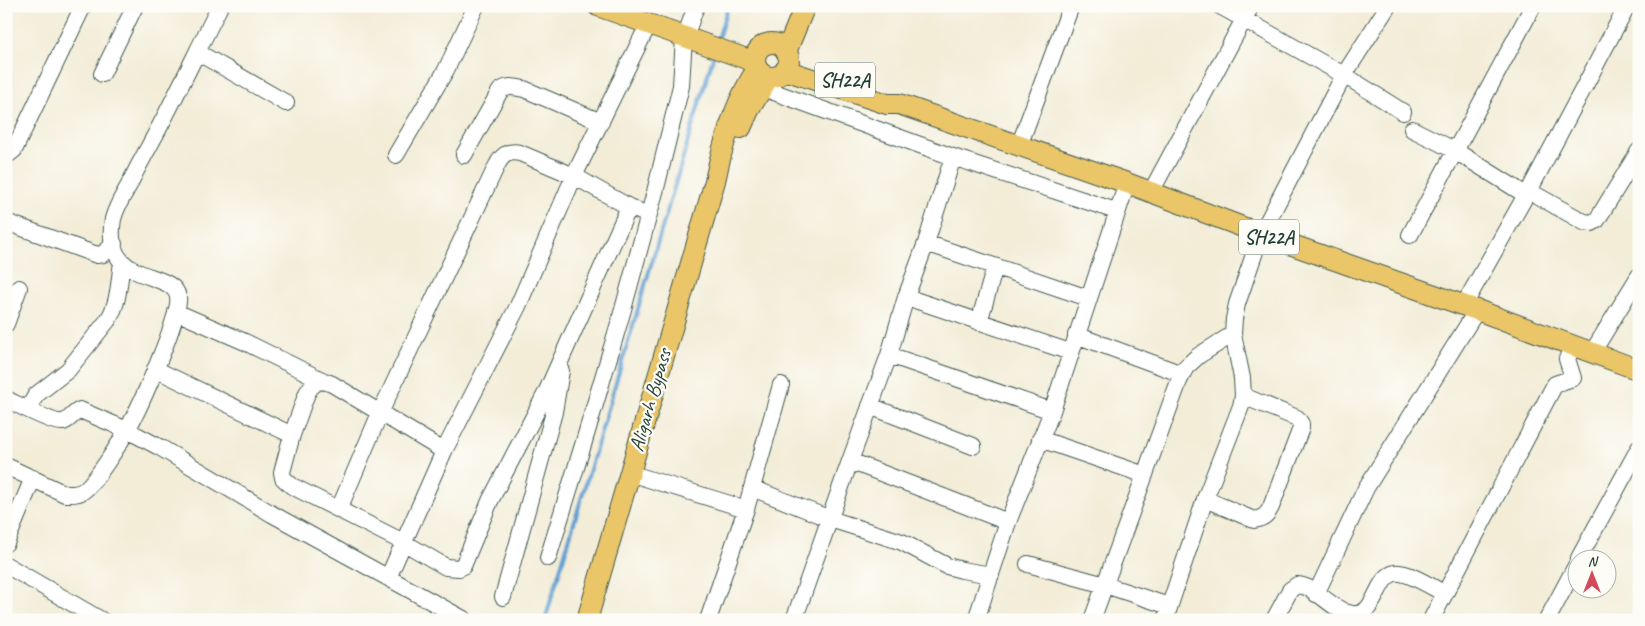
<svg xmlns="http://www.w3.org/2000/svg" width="1645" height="626" font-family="Caveat,sans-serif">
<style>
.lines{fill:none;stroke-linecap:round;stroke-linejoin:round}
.stream{stroke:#60a0d2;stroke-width:4}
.minor-casing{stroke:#3f574d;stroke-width:18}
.major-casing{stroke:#3f574d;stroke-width:22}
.minor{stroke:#fff;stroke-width:16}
.major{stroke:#ebc669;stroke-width:20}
.labels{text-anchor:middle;stroke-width:4.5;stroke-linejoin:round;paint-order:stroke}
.shield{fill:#fdfcf7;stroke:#62766e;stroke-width:1}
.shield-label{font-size:20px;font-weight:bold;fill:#1f3d34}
.street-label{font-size:21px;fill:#1f3d34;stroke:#fdfcf7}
</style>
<rect width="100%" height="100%" fill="#fdfcf7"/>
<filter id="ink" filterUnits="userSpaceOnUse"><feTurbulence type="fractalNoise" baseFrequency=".02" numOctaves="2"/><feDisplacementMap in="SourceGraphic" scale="10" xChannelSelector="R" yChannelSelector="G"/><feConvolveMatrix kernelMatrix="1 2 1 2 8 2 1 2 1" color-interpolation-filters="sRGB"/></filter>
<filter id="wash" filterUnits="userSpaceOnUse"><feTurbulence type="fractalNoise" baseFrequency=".0096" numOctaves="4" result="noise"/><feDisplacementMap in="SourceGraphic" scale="20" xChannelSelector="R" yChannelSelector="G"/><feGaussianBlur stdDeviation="1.12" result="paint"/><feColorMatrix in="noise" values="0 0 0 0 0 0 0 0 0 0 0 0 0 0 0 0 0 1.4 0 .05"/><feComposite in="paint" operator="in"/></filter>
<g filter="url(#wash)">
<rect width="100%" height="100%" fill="#f3edd8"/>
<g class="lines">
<path class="stream" d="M717 42 728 6
M545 620 714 54"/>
</g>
</g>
<g filter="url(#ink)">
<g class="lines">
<g class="minor-casing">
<path id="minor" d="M1220 6 1344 75 1403 112
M689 26 696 6
M197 52 286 103
M102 74 135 6
M763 88 953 157 1116 211
M1412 129 1454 150 1526 195
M1019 146 1071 6
M6 154H9L14 150 83 6
M396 155 446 70 476 6
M464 155 500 91C508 85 514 87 524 89L601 122
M1529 191 1584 222 1592 223 1597 220 1639 151
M1151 192 1251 6
M6 222 97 255 103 254 114 244
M1410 235 1533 6
M926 243 1088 298
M906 297 1070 352
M1464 305 1526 195 1529 191 1627 6
M176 312 245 342 324 381
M979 322 995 267
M6 324 19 288
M1076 335 1182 374
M1592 353 1639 276
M889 355 1052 411
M155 369 292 435
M6 399C17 404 54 424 63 422 70 420 73 413 80 410L127 430 161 448 272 514 465 620
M870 406 973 446
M28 409 36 395 68 370 108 320C119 303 119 282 122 262
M1040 439 1145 475
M444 451 332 384 324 381 317 382 311 387 307 393 292 435 282 472 283 478 292 486 403 542 446 567 459 568 463 566 490 501 546 393 629 207
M850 461 1008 522
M6 466 65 494C71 494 77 495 83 491 94 484 120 443 127 430 138 411 182 314 178 297 173 268 101 287 113 219 116 207 123 196 129 185 136 170 144 156 152 141 176 97 197 51 220 6
M629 473 746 509
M752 488 830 519 902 542 947 566 962 570 991 575
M1205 499 1254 520C1264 518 1267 515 1271 507L1301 428V424L1297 418 1243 396
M339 509 380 413 497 165C502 155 508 150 520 153L574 176 629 207 648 215
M6 543 33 478
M548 558 583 445 622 313 655 192 681 86 684 37
M1579 558 1639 448
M1028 564 1105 585 1169 606
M6 565 101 620
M388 578 444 451 518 306 574 176 648 25
M1316 594 1366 488 1477 310
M503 597 554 412 561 371
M708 620 746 509 781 385
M794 620 850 461 889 355 906 297 926 243 953 157
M976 620 1008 522 1052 411 1127 183
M1092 620 1179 381 1186 367 1198 356 1233 334
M1165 620 1205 499 1241 406 1243 396 1242 378 1233 334 1234 319 1237 304 1261 234 1344 75 1388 6
M1274 620 1290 590 1297 585C1317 586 1332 611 1352 614 1377 617 1375 577 1395 573 1407 571 1434 588 1445 594
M1431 620 1555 384 1573 378 1567 359 1573 345
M1547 620 1578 562"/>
</g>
<g class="major-casing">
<path id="major" d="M598 6 755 62
M755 60a17 17 0 1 1 34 0a17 17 0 1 1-34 0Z
M786 52 805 6
M785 70 887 104H899L1127 183 1261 234 1477 310 1639 370
M741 128 749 110 769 77
M587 620 715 181C723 142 735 102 757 69"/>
</g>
<use href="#minor" class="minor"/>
<use href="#major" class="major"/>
</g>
</g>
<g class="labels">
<g class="shield">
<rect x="815" y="62.5" width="60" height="35" rx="4"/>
<rect x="1239" y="219.5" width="60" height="35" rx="4"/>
</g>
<g class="shield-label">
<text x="845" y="87">SH22A</text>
<text x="1269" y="244">SH22A</text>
</g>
<g class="street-label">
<text transform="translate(650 400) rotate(-74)" y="7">Aligarh Bypass</text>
</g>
</g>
<rect width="1645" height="626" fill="none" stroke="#fdfcf7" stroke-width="25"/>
<g transform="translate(1592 574)"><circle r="24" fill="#fdfcf7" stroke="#a4b0a9"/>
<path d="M0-4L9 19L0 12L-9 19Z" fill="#d1495b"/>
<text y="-8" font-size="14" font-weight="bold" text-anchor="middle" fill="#1f3d34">N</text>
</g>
</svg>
